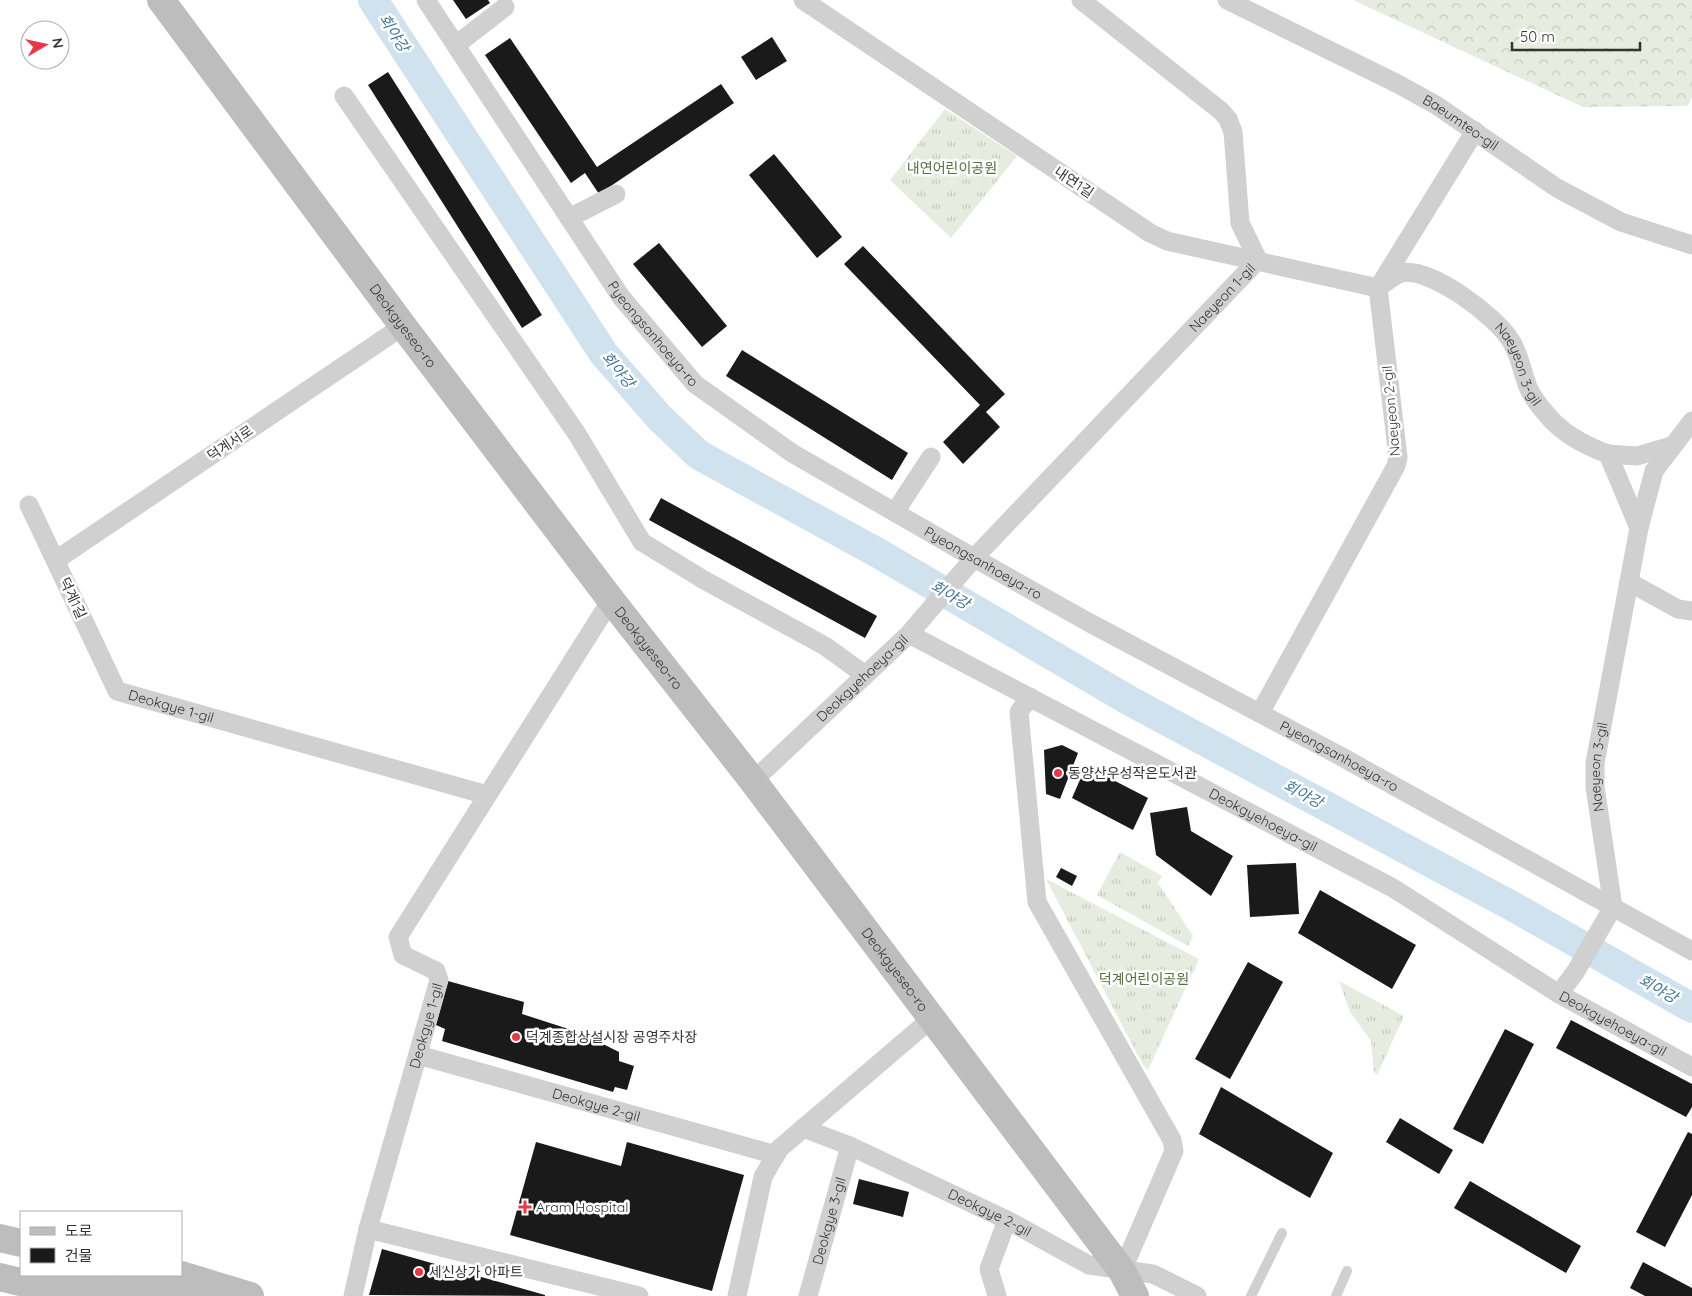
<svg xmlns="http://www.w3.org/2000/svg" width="1692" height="1296" font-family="Quicksand,'Noto Sans KR',sans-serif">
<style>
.grass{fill:url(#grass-tufts)}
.forest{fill:url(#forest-crowns)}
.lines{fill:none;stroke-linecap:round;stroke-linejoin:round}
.river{stroke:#cfe2ee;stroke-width:30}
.building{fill:#1a1a1a}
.lane{stroke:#d0d0d0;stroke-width:10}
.street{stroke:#d0d0d0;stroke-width:19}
.secondary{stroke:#bdbdbd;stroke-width:28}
.poi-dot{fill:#e63946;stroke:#fff;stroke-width:2}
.labels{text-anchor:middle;stroke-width:5;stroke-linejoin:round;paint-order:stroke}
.street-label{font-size:14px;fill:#333;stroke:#fff}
.park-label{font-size:14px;fill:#56703f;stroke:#fff}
.poi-label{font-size:14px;fill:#333;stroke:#fff;text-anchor:start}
.water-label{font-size:15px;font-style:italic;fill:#3f7597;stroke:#fff}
</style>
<defs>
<pattern id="grass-tufts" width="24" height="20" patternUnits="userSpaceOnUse" patternTransform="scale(1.25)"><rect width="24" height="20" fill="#e6ecdf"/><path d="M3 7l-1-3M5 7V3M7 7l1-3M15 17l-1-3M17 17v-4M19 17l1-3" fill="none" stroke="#c6cbc0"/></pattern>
<pattern id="forest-crowns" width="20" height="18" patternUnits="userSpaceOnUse" patternTransform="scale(1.25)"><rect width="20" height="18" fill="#e6ecdf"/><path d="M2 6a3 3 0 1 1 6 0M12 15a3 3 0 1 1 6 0" fill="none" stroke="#c6cbc0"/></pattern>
</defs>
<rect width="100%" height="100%" fill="#fff"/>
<path class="grass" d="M945 109 1017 156 951 238 890 180Z
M1120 852 1162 876 1158 883 1193 936 1188 946 1097 895Z
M1046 879 1199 959 1148 1070 1143 1065Z
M1339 981 1404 1016 1377 1075 1374 1072 1371 1041 1350 1012Z"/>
<path class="forest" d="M1353 0H1692V96L1688 106 1583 107Z"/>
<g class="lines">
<path class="river" d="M373 0 604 354 659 417 699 455 878 553 1130 701 1512 906 1692 1008"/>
</g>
<path class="building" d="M453 0H488L490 3 466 19Z
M772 37 787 61 756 80 741 57Z
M510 38 597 167 721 84 734 103 599 194 585 173 571 183 485 55Z
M388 72 542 315 522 328 368 85Z
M774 154 842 237 817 258 749 175Z
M659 243 727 326 702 347 633 264Z
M863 246 1005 394 986 412 1000 427 963 464 943 442 980 405 844 264Z
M742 350 908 453 892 480 726 376Z
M661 498 877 616 865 638 649 520Z
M1062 745 1078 753 1060 799 1046 794 1044 750Z
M1086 766 1148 798 1133 830 1072 798Z
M1187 807 1191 831 1233 856 1211 896 1156 855 1150 813Z
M1296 863 1299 914 1250 917 1247 865Z
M1061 868 1077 876 1072 886 1056 877Z
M1320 890 1416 945 1392 989 1298 933Z
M1248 962 1283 982 1230 1079 1195 1059Z
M448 981 524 1002 522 1014 581 1033 619 1052V1061L634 1066 627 1090 615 1087 613 1092 442 1041 445 1029 436 1025Z
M1571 1020 1692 1084V1107L1686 1117 1556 1048Z
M1505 1029 1534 1044 1483 1144 1453 1129Z
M1221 1087 1333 1153 1310 1198 1199 1134Z
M1400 1118 1453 1150 1439 1174 1386 1142Z
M1688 1132 1692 1134V1195L1665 1247 1636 1232Z
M536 1142 621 1166 627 1142 744 1175 712 1291 510 1235Z
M859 1179 909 1192 903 1217 853 1204Z
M1470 1181 1581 1246 1566 1273 1454 1208Z
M382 1249 545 1295V1296L369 1295Z
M1643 1262 1692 1288V1296H1645L1630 1288Z"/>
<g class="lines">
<path class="lane" d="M1251 1296 1282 1233
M1336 1296 1347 1271"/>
<g class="street">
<path id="s1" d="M426 0 621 297 695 384 792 453 974 558 1088 622 1342 757 1692 951"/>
<path id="s2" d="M803 0 1150 233 1167 241 1378 288C1385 283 1394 275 1401 273 1430 266 1497 317 1511 341 1520 355 1522 372 1528 387 1532 397 1541 408 1548 416 1564 435 1586 446 1608 454L1639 528"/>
<path d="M1081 0 1221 111 1228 119 1233 132 1240 223 1258 260"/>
<path id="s3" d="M1227 0 1396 83 1436 105 1557 188 1621 222 1692 245"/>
<path d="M456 45 505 7"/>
<path d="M344 96 577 434 642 542 704 580 825 646 865 675"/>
<path d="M569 218 616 194"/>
<path d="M1608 454 1637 456 1671 446"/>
<path id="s4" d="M29 505 117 691 487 795"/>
<path d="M895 512 931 457"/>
<path d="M56 560 403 326"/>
<path d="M1629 582 1678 609 1692 611"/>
<path id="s5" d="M909 634 1393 888 1559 994 1692 1067"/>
<path d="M1030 697 1019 712 1037 902 1172 1140 1174 1151 1122 1271"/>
<path d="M1260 713 1396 466 1398 457 1378 288 1475 131"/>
<path id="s6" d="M753 781 909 634 974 558 1258 260"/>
<path id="s7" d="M1559 994 1576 971 1613 907 1595 787V763L1639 528 1654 471 1692 421"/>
<path id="s8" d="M418 1055 776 1155"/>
<path id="s9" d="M803 1128 850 1146 1007 1220 1089 1265 1153 1274 1197 1296"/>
<path d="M368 1229 639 1296"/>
<path id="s10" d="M353 1296 368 1229 439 980 436 971 403 955 398 937 611 600"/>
<path d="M737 1296 763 1177 779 1149 931 1019"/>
<path id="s11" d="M808 1296 850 1146"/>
<path d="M997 1296 989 1269 1007 1220"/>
</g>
<g class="secondary">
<path id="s12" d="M161 0 403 326 611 600 753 781 1122 1271 1135 1296"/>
<path d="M0 1238 21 1243"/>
<path d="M61 1275 136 1296"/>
<path d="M132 1275 195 1296"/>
<path d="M181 1275 250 1296"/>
<path d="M0 1277 76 1296"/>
</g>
</g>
<g class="poi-dot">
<circle cx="1058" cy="773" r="5"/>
<circle cx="516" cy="1037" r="5"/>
<path d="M522.5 1199.5h5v5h5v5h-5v5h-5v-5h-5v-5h5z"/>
<circle cx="419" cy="1272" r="5"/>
</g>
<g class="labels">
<g class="street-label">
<text dy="5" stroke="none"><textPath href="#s3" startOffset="264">Baeumteo-gil</textPath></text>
<text transform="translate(1074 182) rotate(34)" y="5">내연1길</text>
<text dy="5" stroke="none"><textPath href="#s6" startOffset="674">Naeyeon 1-gil</textPath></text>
<text dy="5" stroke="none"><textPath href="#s12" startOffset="406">Deokgyeseo-ro</textPath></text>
<text dy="5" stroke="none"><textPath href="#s1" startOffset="404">Pyeongsanhoeya-ro</textPath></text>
<text dy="5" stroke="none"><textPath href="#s2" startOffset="838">Naeyeon 3-gil</textPath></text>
<text transform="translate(1391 411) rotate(-95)" y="5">Naeyeon 2-gil</text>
<text transform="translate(230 443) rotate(-34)" y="5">덕계서로</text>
<text dy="5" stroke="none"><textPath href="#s1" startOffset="809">Pyeongsanhoeya-ro</textPath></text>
<text transform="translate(73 598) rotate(65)" y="5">덕계1길</text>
<text dy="5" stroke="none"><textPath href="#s12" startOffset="811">Deokgyeseo-ro</textPath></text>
<text dy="5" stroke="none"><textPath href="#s6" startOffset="150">Deokgyehoeya-gil</textPath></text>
<text dy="5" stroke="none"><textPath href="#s4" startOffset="262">Deokgye 1-gil</textPath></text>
<text dy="5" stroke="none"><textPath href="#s1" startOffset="1214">Pyeongsanhoeya-ro</textPath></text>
<text dy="5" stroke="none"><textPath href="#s7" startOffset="244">Naeyeon 3-gil</textPath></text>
<text dy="5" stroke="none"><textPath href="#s5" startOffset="400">Deokgyehoeya-gil</textPath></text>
<text dy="5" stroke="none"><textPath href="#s12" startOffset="1216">Deokgyeseo-ro</textPath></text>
<text dy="5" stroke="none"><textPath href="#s5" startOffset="805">Deokgyehoeya-gil</textPath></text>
<text dy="5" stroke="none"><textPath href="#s10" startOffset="280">Deokgye 1-gil</textPath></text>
<text dy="5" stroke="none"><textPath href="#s8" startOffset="185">Deokgye 2-gil</textPath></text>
<text dy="5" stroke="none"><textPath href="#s9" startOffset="205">Deokgye 2-gil</textPath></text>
<text dy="5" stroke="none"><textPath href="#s11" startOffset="78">Deokgye 3-gil</textPath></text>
</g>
<g class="park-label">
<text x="952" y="173">내연어린이공원</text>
<text x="1144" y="984">덕계어린이공원</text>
</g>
<g class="poi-label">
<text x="1068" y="778">동양산우성작은도서관</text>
<text x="526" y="1042">덕계종합상설시장 공영주차장</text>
<text x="536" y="1212">Aram Hospital</text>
<text x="429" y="1277">세신상가 아파트</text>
</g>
<g class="water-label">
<text transform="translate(394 33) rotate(57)" y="5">회야강</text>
<text transform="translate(618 370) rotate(50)" y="5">회야강</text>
<text transform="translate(950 595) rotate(30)" y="5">회야강</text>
<text transform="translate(1303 794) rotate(28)" y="5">회야강</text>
<text transform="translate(1658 989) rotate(29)" y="5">회야강</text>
</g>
</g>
<rect x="20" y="1211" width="162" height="65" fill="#ffffff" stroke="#adadad"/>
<rect x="30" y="1227" width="25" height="8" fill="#bdbdbd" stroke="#adadad"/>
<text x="65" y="1236" font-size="15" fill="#333333">도로</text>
<rect x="30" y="1248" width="25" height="15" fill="#1a1a1a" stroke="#adadad"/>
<text x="65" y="1261" font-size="15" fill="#333333">건물</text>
<g transform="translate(45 45) rotate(81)"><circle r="24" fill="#ffffff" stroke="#adadad"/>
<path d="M0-4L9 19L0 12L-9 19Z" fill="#e63946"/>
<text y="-8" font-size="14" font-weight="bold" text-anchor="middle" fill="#333333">N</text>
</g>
<path d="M1512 42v8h128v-8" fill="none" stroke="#333333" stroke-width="2.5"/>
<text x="1520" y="42" font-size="15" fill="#333333" stroke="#ffffff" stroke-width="4" paint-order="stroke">50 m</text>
</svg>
